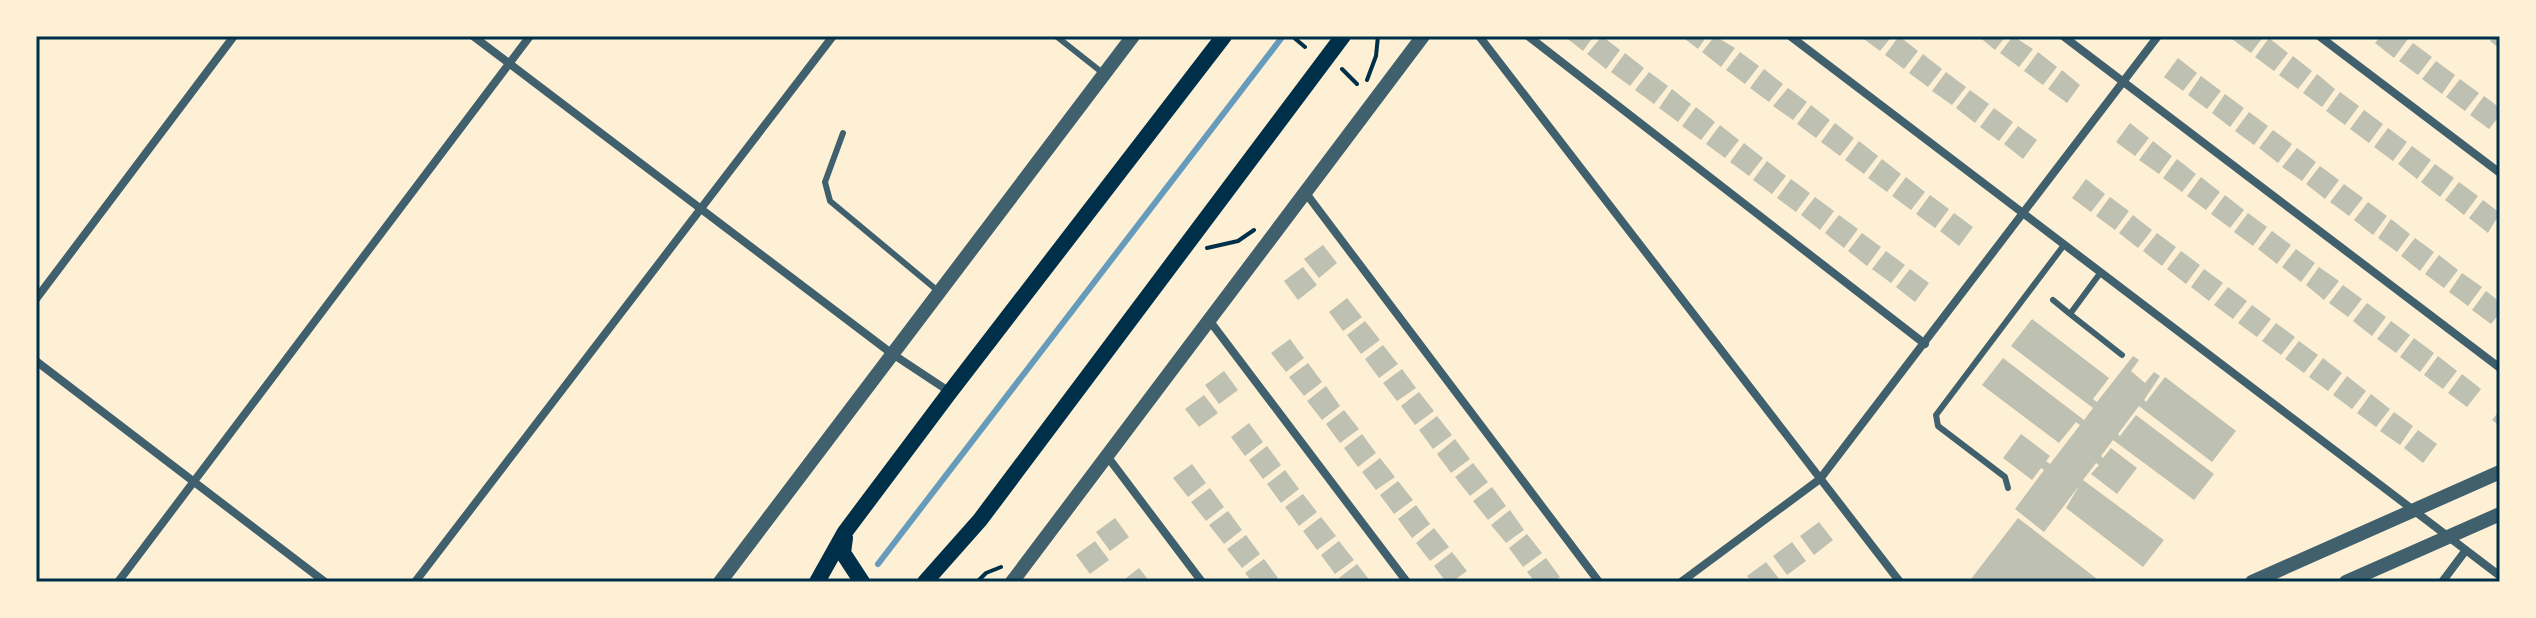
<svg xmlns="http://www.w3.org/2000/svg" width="2536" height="618" font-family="'Fira Sans',sans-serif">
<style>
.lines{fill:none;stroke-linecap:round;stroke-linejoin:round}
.stream{stroke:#669bbc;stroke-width:6}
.building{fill:#bec0b2}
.path{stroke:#003049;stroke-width:4}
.service{stroke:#3f606c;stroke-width:6}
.minor{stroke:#3f606c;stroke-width:8}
.tertiary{stroke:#3f606c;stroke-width:14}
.secondary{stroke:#003049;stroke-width:16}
.neatline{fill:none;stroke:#003049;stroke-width:3}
</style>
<rect width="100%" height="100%" fill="#fdf0d5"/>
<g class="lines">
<path class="stream" d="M878 564 1283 36"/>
</g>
<path class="building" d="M1564 36H1594L1583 51Z
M1602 36 1620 50 1606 69 1587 54Z
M1681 36H1707L1698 49Z
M1715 36 1735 48 1721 67 1702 52Z
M1860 36H1892L1880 51Z
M1899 36 1918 51 1904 69 1885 55Z
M1978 36H2006L1995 50Z
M2013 36 2033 49 2019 67 2000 53Z
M2234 36H2264L2251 53 2232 39Z
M2381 36H2404L2408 39 2394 58 2375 43Z
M2494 36H2500V49L2490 41Z
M2269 38 2288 53 2274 71 2255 57Z
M2413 43 2432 57 2418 75 2399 61Z
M1740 52 1759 66 1745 84 1726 70Z
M2038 52 2057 67 2043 85 2024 71Z
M1625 53 1644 68 1630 86 1611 72Z
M1923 54 1942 69 1928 87 1909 73Z
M2293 56 2312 71 2298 89 2279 75Z
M2178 58 2197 73 2183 91 2164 77Z
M2436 61 2455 75 2442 94 2422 79Z
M1764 69 1783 84 1769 102 1750 88Z
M2062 70 2080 85 2067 103 2048 89Z
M1649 72 1668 86 1654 104 1635 90Z
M1946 72 1966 87 1952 105 1932 91Z
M2317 74 2335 89 2322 107 2303 93Z
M2201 76 2221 91 2207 109 2188 95Z
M2460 79 2479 93 2465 111 2446 97Z
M1788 88 1807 102 1793 120 1773 106Z
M1672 89 1691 104 1678 122 1659 108Z
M1970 90 1989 104 1975 123 1956 108Z
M2340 92 2359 106 2345 125 2326 111Z
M2225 94 2244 108 2230 127 2212 113Z
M2484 96 2500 108V115L2489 129 2470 115Z
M1811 105 1830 120 1816 138 1797 124Z
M1696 107 1715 122 1701 140 1682 126Z
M1994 108 2013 122 1999 141 1980 127Z
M2364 110 2383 124 2369 143 2350 129Z
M2249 112 2268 126 2254 145 2235 131Z
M1835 123 1854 138 1840 156 1821 142Z
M2130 123 2149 138 2135 156 2116 142Z
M1720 125 1739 140 1725 158 1706 144Z
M2018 126 2037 140 2023 159 2004 144Z
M2388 128 2407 142 2393 161 2374 147Z
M2273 130 2292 144 2278 163 2259 148Z
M1859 141 1878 156 1864 174 1845 160Z
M2153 141 2172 156 2159 174 2139 160Z
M1744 143 1763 158 1749 176 1730 162Z
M2412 146 2431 160 2417 179 2398 164Z
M2297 148 2316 162 2302 181 2282 167Z
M1882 159 1901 174 1887 192 1868 178Z
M2177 159 2196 174 2182 192 2163 178Z
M1767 161 1786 176 1772 194 1753 180Z
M2435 164 2454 178 2440 197 2421 182Z
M2320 166 2339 180 2325 199 2306 184Z
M1906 177 1925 192 1911 210 1892 196Z
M2201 177 2220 192 2206 210 2187 196Z
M1791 179 1810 193 1796 212 1777 198Z
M2086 179 2105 194 2091 212 2072 198Z
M2459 182 2478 196 2464 215 2445 200Z
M2344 184 2363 198 2349 216 2330 202Z
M1930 195 1949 209 1935 228 1916 214Z
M2225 195 2244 210 2230 228 2211 214Z
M1815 197 1834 211 1820 230 1801 215Z
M2110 197 2129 211 2115 230 2096 216Z
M2483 200 2500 213 2488 233 2469 218Z
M2368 202 2387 216 2373 235 2354 220Z
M1954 213 1973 227 1959 246 1940 231Z
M2248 213 2267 227 2253 246 2234 232Z
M1839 215 1858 229 1844 248 1825 233Z
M2133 215 2152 230 2138 248 2119 233Z
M2391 219 2410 234 2397 252 2378 238Z
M2272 231 2291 245 2277 264 2258 249Z
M1862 233 1881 247 1867 266 1848 251Z
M2157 233 2176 247 2162 266 2143 251Z
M2415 238 2434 252 2420 271 2401 256Z
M1323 245 1337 263 1319 278 1304 259Z
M2296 249 2315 263 2301 282 2282 267Z
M1886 251 1905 265 1891 283 1872 269Z
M2181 251 2200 265 2186 284 2167 269Z
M2439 255 2458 270 2444 288 2425 274Z
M1303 267 1317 285 1298 300 1284 281Z
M2319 267 2339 281 2324 300 2306 285Z
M1910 269 1929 283 1915 302 1896 287Z
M2204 269 2223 283 2209 301 2191 287Z
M2462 273 2482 287 2468 306 2449 292Z
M2343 285 2362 299 2348 317 2329 303Z
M2228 287 2247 301 2233 319 2214 305Z
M2486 291 2500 302V313L2491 324 2472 310Z
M1347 298 1362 317 1343 331 1329 312Z
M2367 303 2386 317 2372 336 2353 321Z
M2252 305 2271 319 2257 337 2238 323Z
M2032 319 2109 378 2093 399 2097 402 2133 356 2139 360 2131 371 2145 383 2154 372 2160 376 2144 400 2146 402 2165 377 2236 431 2212 462 2139 406 2118 434 2120 436 2136 415 2214 474 2194 500 2113 440 2101 456 2103 458 2111 448 2137 468 2117 494 2091 474 2099 465 2096 463 2083 480 2164 540 2143 567 2066 508 2079 486 2044 532 2015 509 2044 470 2041 468 2032 480 2003 458 2021 434 2050 456 2046 461 2050 464 2080 425 2076 422 2059 443 1982 385 2003 358 2084 420 2093 408 2011 346Z
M1365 321 1380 340 1361 354 1347 335Z
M2391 321 2410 335 2396 353 2377 339Z
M2276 323 2295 337 2281 355 2262 341Z
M2414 338 2434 353 2420 372 2400 357Z
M1290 339 1304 358 1286 372 1271 353Z
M2299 341 2318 355 2304 373 2285 359Z
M1383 345 1398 364 1379 378 1365 359Z
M2438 356 2457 371 2443 389 2424 375Z
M2323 358 2342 373 2328 391 2309 377Z
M1308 363 1322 382 1304 396 1289 377Z
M1402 369 1416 388 1397 401 1383 383Z
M1224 371 1238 390 1219 404 1205 385Z
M2462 374 2481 389 2467 407 2448 393Z
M2347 376 2366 391 2352 409 2333 395Z
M1326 386 1340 406 1322 420 1307 401Z
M1419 392 1434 411 1415 425 1401 406Z
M2371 394 2390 409 2376 427 2357 413Z
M1204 395 1218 413 1199 427 1185 409Z
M1344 410 1359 429 1340 443 1326 424Z
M2500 410V426L2492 420Z
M2394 412 2413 426 2400 445 2380 431Z
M1437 416 1452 435 1433 449 1419 430Z
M1249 423 1263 442 1245 456 1231 437Z
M2418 430 2437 444 2423 463 2404 448Z
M1362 434 1376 453 1358 467 1344 448Z
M1455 439 1470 459 1451 473 1437 454Z
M1267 446 1281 465 1263 479 1249 460Z
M1380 458 1395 477 1376 490 1362 472Z
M1473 463 1488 482 1470 496 1455 477Z
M1192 464 1206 483 1188 497 1173 478Z
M1285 470 1299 489 1281 503 1267 484Z
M1398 481 1413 500 1394 514 1380 495Z
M1492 487 1506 506 1488 520 1473 501Z
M1210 488 1224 507 1206 521 1191 502Z
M1303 494 1317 512 1299 526 1285 507Z
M1416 505 1430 524 1412 538 1398 519Z
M1510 510 1524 530 1506 543 1491 525Z
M1228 511 1242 530 1224 544 1209 525Z
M1321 517 1336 536 1317 550 1303 531Z
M1115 518 1129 537 1110 551 1096 532Z
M2018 518 2101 582 1971 579Z
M1819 522 1833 540 1814 555 1800 536Z
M1434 528 1449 547 1430 561 1416 543Z
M1527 534 1542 553 1523 567 1509 548Z
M1246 535 1260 554 1242 568 1227 549Z
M1095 541 1109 560 1090 574 1076 555Z
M1339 541 1354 560 1335 574 1321 555Z
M1792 542 1806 561 1787 575 1773 556Z
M1452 552 1467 571 1452 582H1446L1434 566Z
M1546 558 1560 577 1553 582H1535L1527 572Z
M1264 559 1278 578 1273 582H1252L1245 573Z
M1766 562 1780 580 1752 582 1747 576Z
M1357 564 1371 582H1341L1339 578Z
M1139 568 1150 582H1121Z"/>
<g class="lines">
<path class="path" d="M1292 36 1305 47
M1342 69 1357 84
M1367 80 1376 56 1378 36
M1207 248 1238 241 1254 230
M977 582 986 573 1001 567"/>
<path class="service" d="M1056 36 1104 74
M843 133 825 182 830 201 938 291
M2101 272 2070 314 2122 355
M2053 300 2070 314
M2008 488 2005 477 1938 426 1936 415 2064 245"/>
<path class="minor" d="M473 36 891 353 950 392
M1479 36 1900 582
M1528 36 1925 344
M1790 36 2500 576
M2063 36 2500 368
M2319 36 2500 173
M1305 192 1599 582
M36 299 234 36
M1209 320 1407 582
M36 361 325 582
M1107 456 1202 582
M118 582 530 36
M415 582 833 36
M1681 582 1820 479 2158 36
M2442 582 2466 550"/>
<path class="tertiary" d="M720 582 1133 36
M1012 582 1423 36
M2252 582 2500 472
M2346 582 2500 514"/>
<path class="secondary" d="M845 538 843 553 862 582
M817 582 845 532 950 392 1224 36
M925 582 980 520 1343 36"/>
</g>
<rect width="2536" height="618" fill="none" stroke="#fdf0d5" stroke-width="76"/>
<rect x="38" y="38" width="2460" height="542" class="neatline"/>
</svg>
